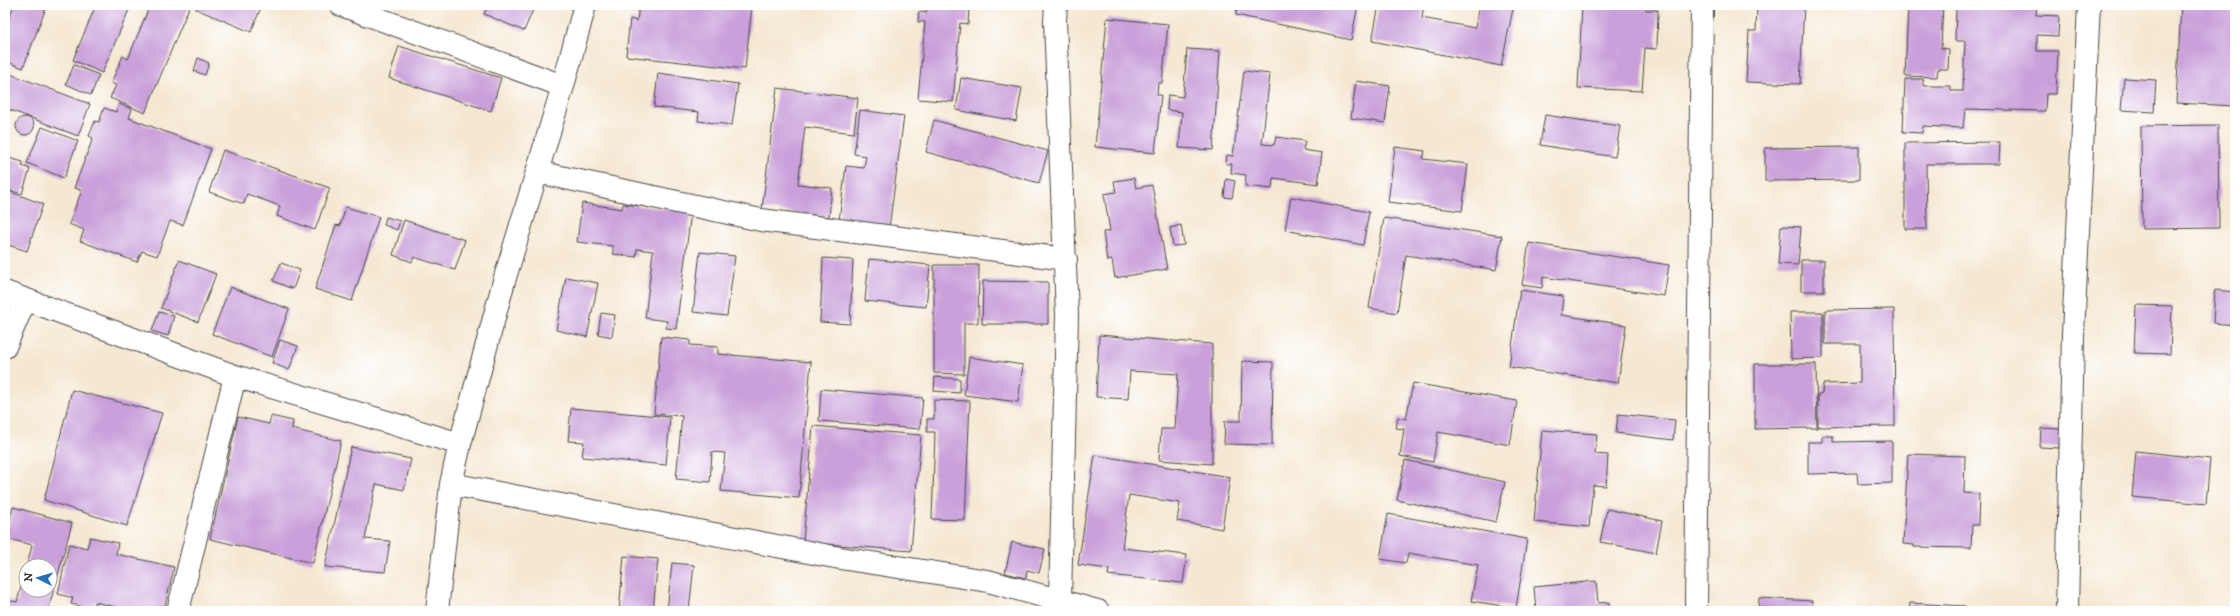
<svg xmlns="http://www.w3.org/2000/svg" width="2240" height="616" font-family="'IM FELL DW Pica',serif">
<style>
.building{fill:#c9a0da}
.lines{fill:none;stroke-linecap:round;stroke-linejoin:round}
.street-casing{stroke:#494744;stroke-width:24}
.street{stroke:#fff;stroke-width:22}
</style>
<rect width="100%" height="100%" fill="#fff"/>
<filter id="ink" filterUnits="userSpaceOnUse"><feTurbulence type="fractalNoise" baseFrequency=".025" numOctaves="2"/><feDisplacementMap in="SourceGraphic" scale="8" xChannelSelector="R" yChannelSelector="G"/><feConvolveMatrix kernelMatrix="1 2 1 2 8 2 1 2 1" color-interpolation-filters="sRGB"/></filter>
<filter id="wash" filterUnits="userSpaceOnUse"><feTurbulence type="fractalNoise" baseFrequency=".012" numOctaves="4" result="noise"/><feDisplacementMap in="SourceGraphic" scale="16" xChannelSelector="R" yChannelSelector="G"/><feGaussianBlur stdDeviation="0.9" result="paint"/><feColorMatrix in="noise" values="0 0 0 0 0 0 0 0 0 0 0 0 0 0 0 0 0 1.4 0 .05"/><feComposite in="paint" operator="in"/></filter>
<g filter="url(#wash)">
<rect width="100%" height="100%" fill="#f5e8d3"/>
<g id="blocks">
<path class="building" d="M14 5H47L23 68 5 61V28Z
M96 5H131L102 73 73 60Z
M150 5H190L145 113 110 98 116 85 111 83 123 56 128 59Z
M197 5H262L251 32 196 9Z
M488 5H535L524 31 484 14Z
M639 5H752L745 69 626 56 630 19 637 21Z
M927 5H962V7L969 8 968 24 960 23 953 102 918 99 925 22H918L919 12 926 13Z
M1237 5H1358L1351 40 1236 15Z
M1379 5H1424L1422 18 1475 28 1479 5H1493L1513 9 1501 66 1372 41Z
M1582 5H1646V10H1658L1657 49 1645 48 1642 91 1578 88Z
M1757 5H1804L1800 84 1746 82 1749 31H1756Z
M1908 5H1943L1941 48 1949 49 1948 69H1938L1937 77 1905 76Z
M1956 5H2037L2036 15 2059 16 2058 36 2037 35V51H2058L2056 94H2046L2045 111 1965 109 1963 128 1923 126 1922 133 1903 132 1905 79H1923V86H1951V91H1963L1965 41H1955Z
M2181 5H2235V106L2176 103Z
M1107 18 1168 24 1162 83H1158L1157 95H1161L1155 153 1095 147Z
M399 46 501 78 491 111 389 78Z
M1187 49 1220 51 1213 150 1179 148 1182 112 1167 110 1168 95 1183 97Z
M198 58 209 63 205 75 194 71Z
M74 65 99 75 91 95 66 84Z
M1244 71 1270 74 1262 144 1274 145 1276 137 1305 141 1303 150 1322 153 1318 184 1273 178 1272 189 1245 186 1246 175 1231 173 1232 164H1226L1227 155 1233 156Z
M5 72 90 104 78 136 5 108Z
M658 73 738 84 732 125 698 121 699 112 654 107Z
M961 78 1022 88 1016 121 956 110Z
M2124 78 2156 80 2154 112 2121 110Z
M1356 81 1390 86 1385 123 1351 118Z
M777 88 858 98 854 133 805 127 798 184 832 188 829 217 762 209Z
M119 104 132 109 129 118 211 149 183 225 170 221 157 256 142 251 137 262 80 241 84 230 69 224 82 190 74 188 93 138 89 136 95 121 99 122 104 108 116 112Z
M860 110 904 116 889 228 839 221 846 166 864 168 866 156 854 154Z
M1545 115 1620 126 1615 157 1540 145Z
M16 126a9 9 0 1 1 18 0a9 9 0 1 1-18 0Z
M934 120 1048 151 1039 183 926 152Z
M2218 125 2219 228 2142 229 2141 126Z
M42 127 78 141 64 178 27 163Z
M5 132 8 133 5 144Z
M2000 142 1999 164H1926L1927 229H1905V143Z
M1395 147 1425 151 1423 159 1468 164 1462 211 1388 202Z
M1859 147V180L1765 181V148Z
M223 150 330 188 315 230 277 216 280 206 247 194 244 204 209 192Z
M9 158 23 162 22 166 30 169 22 194 5 189V166Z
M1134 178 1136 188 1152 185 1167 269 1115 278 1112 260 1107 261 1103 232 1110 231 1104 194 1116 192 1114 181Z
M1226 179 1235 181 1232 198 1224 197Z
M5 190 43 204 27 251 5 244Z
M1291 197 1369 212 1363 245 1285 230Z
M582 203 622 209 623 204 691 212 676 329 666 328 667 321 645 318 653 251 637 249 636 257 613 254V246L577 242Z
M346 207 379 217 352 301 315 289 336 225 340 226Z
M386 217 400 221 397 230 384 225Z
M1384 218 1502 236 1496 270 1406 255 1397 313 1369 308Z
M404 220 465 240 455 270 414 257 412 262 393 255Z
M1181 225 1184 245 1173 246 1170 228Z
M1781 226 1801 227 1798 265 1778 264Z
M1529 243 1669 265 1664 296 1543 277 1542 288 1522 285Z
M700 252 735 256 727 316 693 312Z
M823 258 853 260 850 324 820 322Z
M869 259 930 265 926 307 865 301Z
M179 260 216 274 198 322 161 308Z
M1801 260H1824V291H1801Z
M281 263 300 270 293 289 273 281Z
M934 265H979L978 323H964V374L934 373Z
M566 277 598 283 587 337 556 330Z
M983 281 1048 282V324H982Z
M230 287 289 309 272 357 212 334Z
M1520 290 1563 296 1561 315 1626 325 1618 383 1509 367Z
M2215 290 2235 292V325L2213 323Z
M2136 305 2172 306 2170 354 2134 353Z
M1894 309 1895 426 1818 427V394L1822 393 1823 384 1860 383V344H1825V310Z
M159 312 174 316 168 336 152 331Z
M1790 312H1823V358L1791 359Z
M601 313 615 315 612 337 598 334Z
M1099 335 1212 344V464L1159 460 1161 429H1175L1178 374 1130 371 1128 399 1096 397Z
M661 337 690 340V345L718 347V354L811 362 799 498 721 491 725 453 712 452 710 482 676 479 682 416 654 414Z
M280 340 298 346 289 370 272 363Z
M969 357 1023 365 1018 402 964 395Z
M1242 361 1273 362 1272 445 1224 444 1225 421H1241Z
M1755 364H1816L1817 428 1755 429Z
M2234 365H2235V384L2233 383Z
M935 377 960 379V393L934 391Z
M1413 383 1517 401 1510 445 1438 432 1433 462 1400 456 1404 429 1396 428 1398 417 1406 419Z
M821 389 923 398 920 429 819 421Z
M72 390 162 413 127 526 44 500Z
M934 400 970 401 965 520 932 519 935 432H927V419H934Z
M571 408 670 417 666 465 582 457 584 442 568 441Z
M1618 414 1675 420 1673 440 1616 433Z
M271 416 293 421 292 429 341 441 313 563 210 539 238 417 269 424Z
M813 426 921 435 911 551 803 542Z
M2041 428 2060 429 2059 448 2040 447Z
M1542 430 1597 434 1595 454 1608 455 1606 486 1593 485 1589 527 1534 522Z
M1822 436H1833V442L1892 441V483L1858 484 1857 473 1808 474V442H1822Z
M351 447 411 459 404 490 376 484 365 539 390 541 385 572 325 567Z
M2136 451 2210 459 2206 504 2132 497Z
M1908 454 1965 456 1964 493 1979 494 1978 525H1972L1971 548 1914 547V545L1903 544Z
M1095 455 1230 477 1222 529 1177 521 1180 503 1129 495 1122 548 1187 555 1183 583 1108 575 1109 569 1078 565Z
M1405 460 1505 482 1496 522 1397 500Z
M13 507 72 523 48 611H5V600L17 602 25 572 26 590H50V566H27L32 545 5 538Z
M1607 509 1662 521 1656 553 1600 542Z
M1388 514 1527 539 1516 608 1471 601 1478 565 1408 553 1406 563 1380 559Z
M90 537 118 543 116 554 174 567 164 611H133L95 602 93 609 71 604 73 598 58 594 69 544 87 548Z
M1012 542 1045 549 1039 573 1027 570 1026 578 1005 573Z
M624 556 658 559 653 611H619Z
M672 563 694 565 689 611H667Z
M1596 581 1598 603 1609 602 1610 611H1536L1534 587Z
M1759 598 1812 601V611H1758Z
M1910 603 1965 606V611H1909Z"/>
</g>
</g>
<g filter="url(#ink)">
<use href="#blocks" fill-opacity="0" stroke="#494744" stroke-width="1"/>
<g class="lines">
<g class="street-casing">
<path id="street" d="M341 5 563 86
M1056 5 1055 21 1067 315 1060 600
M537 172 761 220 1066 259
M5 292 235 376 460 444
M5 347 25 300
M451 484 840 558 988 581 1098 611
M178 611 235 376
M437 611 451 484 460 444 504 281 563 86 585 5
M1696 611 1702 5
M2067 611 2073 334 2089 5"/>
</g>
<use href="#street" class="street"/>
</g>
</g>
<rect width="2240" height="616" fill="none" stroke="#fff" stroke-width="20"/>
<g transform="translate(38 578) rotate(275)"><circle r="19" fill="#ffffff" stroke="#aaaaaa"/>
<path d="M0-3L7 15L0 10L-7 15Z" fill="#1f6fb2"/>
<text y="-6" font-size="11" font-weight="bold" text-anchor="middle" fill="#2b2b2b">N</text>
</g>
</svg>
